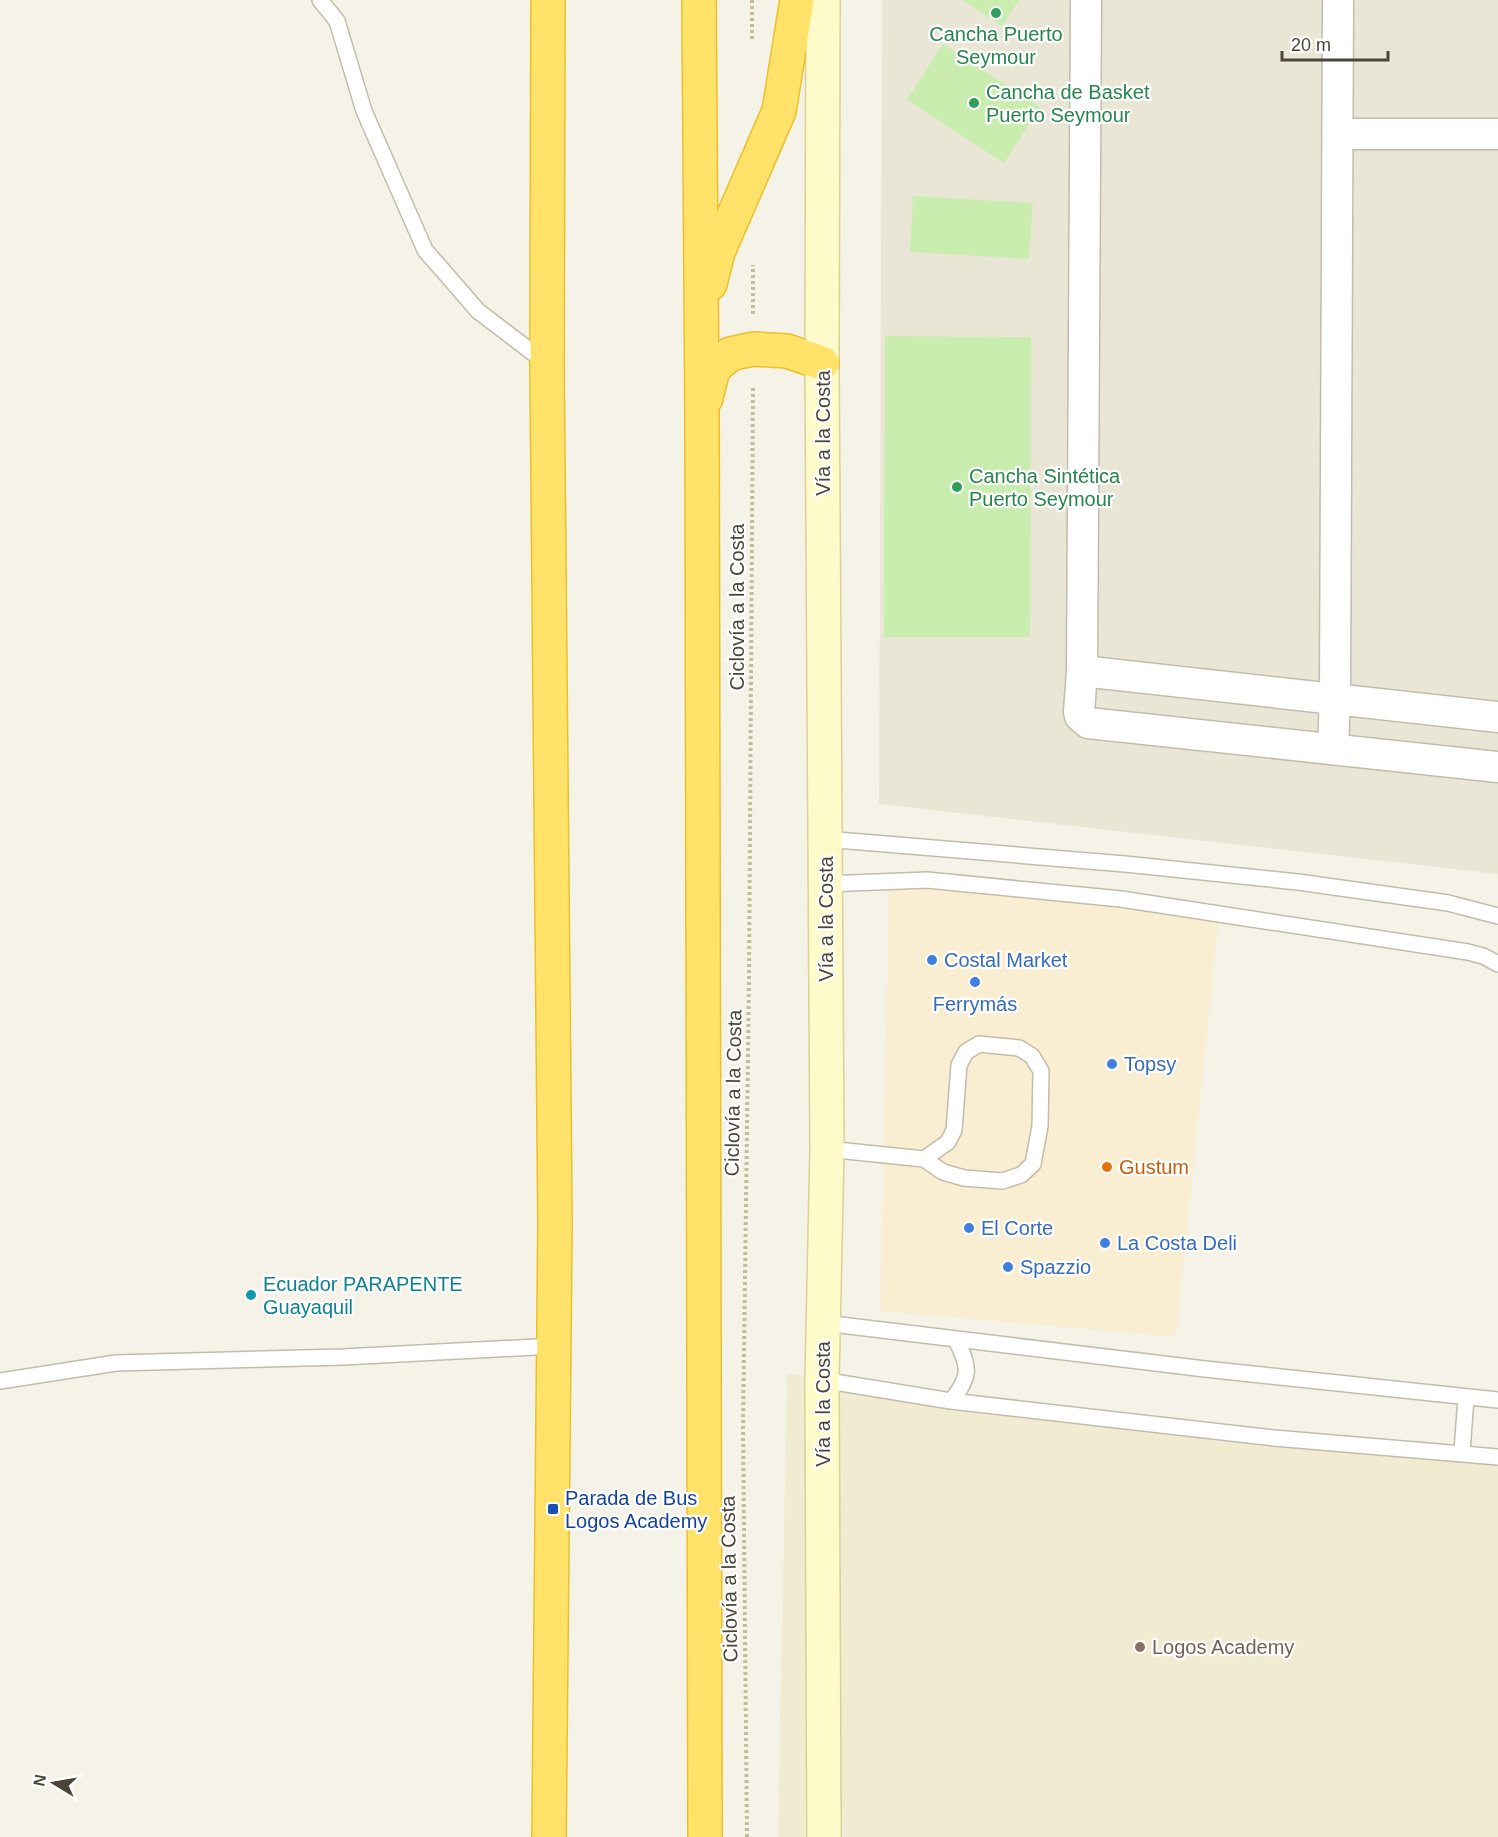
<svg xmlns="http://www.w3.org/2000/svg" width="1498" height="1837" font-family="Helvetica,sans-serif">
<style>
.residential{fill:#eae6d6}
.commercial{fill:#f9eed2}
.education{fill:#f0ebd1}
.green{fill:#c8edae}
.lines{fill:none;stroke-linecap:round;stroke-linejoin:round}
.lane-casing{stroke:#c2bdaa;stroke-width:18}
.street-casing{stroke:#c2bdaa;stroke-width:33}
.secondary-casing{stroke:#d9d195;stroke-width:36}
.highway-casing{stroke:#ebc02d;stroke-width:36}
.path{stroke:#c5bc9a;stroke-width:4;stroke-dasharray:3 3;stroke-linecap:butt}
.lane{stroke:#fff;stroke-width:15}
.street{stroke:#fff;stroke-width:30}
.secondary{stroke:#fffac9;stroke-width:33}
.highway{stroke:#ffe26a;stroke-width:33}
.leisure-dot{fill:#2e9e5b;stroke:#fff;stroke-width:2}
.shop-dot{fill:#3f7fe0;stroke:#fff;stroke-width:2}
.food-dot{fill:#e8710a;stroke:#fff;stroke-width:2}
.culture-dot{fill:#0f9aa8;stroke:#fff;stroke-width:2}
.transit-dot{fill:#1a4fb4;stroke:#fff;stroke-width:2}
.education-dot{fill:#8d6e63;stroke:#fff;stroke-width:2}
.labels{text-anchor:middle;stroke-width:4.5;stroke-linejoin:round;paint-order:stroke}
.leisure-label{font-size:20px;fill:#27864d;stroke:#fff;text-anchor:start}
.street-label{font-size:20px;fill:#4a4536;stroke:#fff}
.shop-label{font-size:20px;fill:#366cbe;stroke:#fff;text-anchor:start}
.food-label{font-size:20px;fill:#c56008;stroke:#fff;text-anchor:start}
.culture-label{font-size:20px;fill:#0d838f;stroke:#fff;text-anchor:start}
.transit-label{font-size:20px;fill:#164399;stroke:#fff;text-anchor:start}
.education-label{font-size:20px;fill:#785e54;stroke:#fff;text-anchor:start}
</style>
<rect width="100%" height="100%" fill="#f5f3e8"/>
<path class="residential" d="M882 0H1498V874L879 804Z"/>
<path class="commercial" d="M889 880 1219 917 1176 1337 880 1311Z"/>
<path class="education" d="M787 1374 1498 1457V1837H778Z"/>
<path class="green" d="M963 0H1019L1002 26Z
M943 44 1040 107 1004 163 907 100Z
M913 196 1033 203 1029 259 910 252Z
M885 336 1031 337 1030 637H884Z"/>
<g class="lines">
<g class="lane-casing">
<path id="lane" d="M320 0 337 21 364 111 425 250 478 311 545 362
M825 839 1125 864 1298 882 1448 903 1498 916
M825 884 927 880 1121 899 1468 952 1483 956 1498 964
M827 1149 924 1159 943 1172 964 1178 1002 1181 1021 1175 1033 1164 1040 1126 1041 1071 1032 1056 1019 1048 979 1044 966 1052 959 1065 954 1130 948 1142 924 1159
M824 1323 1205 1369 1498 1400
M822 1380 951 1401 1274 1438 1498 1457
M0 1381 116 1363 343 1357 554 1346
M951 1401C971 1377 970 1367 956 1340
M1462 1452 1466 1397"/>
</g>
<g class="street-casing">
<path id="street" d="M1086 0 1082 671 1079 712 1080 716 1088 723 1498 767
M1338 134H1498
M1082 671 1498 717
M1333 749 1335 698 1338 0"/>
</g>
<g class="secondary-casing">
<path id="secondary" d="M823 0 822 363 827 1149 822 1380 824 1837"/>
</g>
<g class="highway-casing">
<path id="highway" d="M548 0 547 364 555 1223 549 1837
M699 0 702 412 705 1837
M710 284 718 252 779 111 797 0
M706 398 713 369 730 354 753 349 787 351 822 363"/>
</g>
<path class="path" d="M752 0V41
M753 314V265
M747 1837 743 1426 749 982 753 385"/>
<use href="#lane" class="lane"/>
<use href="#street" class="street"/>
<use href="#secondary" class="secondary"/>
<use href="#highway" class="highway"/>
</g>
<g class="leisure-dot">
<circle cx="996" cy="13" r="6"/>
<circle cx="974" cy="103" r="6"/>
<circle cx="957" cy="487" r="6"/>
</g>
<g class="shop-dot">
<circle cx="932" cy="960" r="6"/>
<circle cx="975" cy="982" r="6"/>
<circle cx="1112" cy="1064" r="6"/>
<circle cx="969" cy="1228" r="6"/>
<circle cx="1105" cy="1243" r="6"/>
<circle cx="1008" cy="1267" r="6"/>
</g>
<circle class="food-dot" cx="1107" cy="1167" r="6"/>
<circle class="culture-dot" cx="251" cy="1295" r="6"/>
<rect class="transit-dot" x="547" y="1503" width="12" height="12" rx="3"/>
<circle class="education-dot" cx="1140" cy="1647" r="6"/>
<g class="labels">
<g class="leisure-label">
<text x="996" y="41" text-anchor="middle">Cancha Puerto<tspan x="996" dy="23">Seymour</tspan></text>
<text x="986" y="99">Cancha de Basket<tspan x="986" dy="23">Puerto Seymour</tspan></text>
<text x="969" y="483">Cancha Sintética<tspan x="969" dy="23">Puerto Seymour</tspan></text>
</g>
<g class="street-label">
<text transform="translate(823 433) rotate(-90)" y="7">Vía a la Costa</text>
<text transform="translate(737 607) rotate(-90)" y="7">Ciclovía a la Costa</text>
<text transform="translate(826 919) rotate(-90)" y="7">Vía a la Costa</text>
<text transform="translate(733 1093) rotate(-89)" y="7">Ciclovía a la Costa</text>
<text transform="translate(823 1404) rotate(-90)" y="7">Vía a la Costa</text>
<text transform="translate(729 1579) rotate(-91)" y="7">Ciclovía a la Costa</text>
</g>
<g class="shop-label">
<text x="944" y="967">Costal Market</text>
<text x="975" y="1011" text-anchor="middle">Ferrymás</text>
<text x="1124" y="1071">Topsy</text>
<text x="981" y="1235">El Corte</text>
<text x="1117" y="1250">La Costa Deli</text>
<text x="1020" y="1274">Spazzio</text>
</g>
<g class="food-label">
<text x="1119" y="1174">Gustum</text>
</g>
<g class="culture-label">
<text x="263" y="1291">Ecuador PARAPENTE<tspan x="263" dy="23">Guayaquil</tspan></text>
</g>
<g class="transit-label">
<text x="565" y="1505">Parada de Bus<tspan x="565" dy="23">Logos Academy</tspan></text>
</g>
<g class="education-label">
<text x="1152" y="1654">Logos Academy</text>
</g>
</g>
<g transform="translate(54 1783) rotate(281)" stroke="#ffffff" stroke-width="4.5" paint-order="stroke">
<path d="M0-4.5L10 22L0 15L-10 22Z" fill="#4a4536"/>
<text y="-9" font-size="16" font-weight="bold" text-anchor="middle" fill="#4a4536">N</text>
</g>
<path d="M1282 51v9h106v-9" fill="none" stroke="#4a4536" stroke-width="3"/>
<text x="1291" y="51" font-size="18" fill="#4a4536" stroke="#ffffff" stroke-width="4.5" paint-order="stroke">20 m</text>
</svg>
